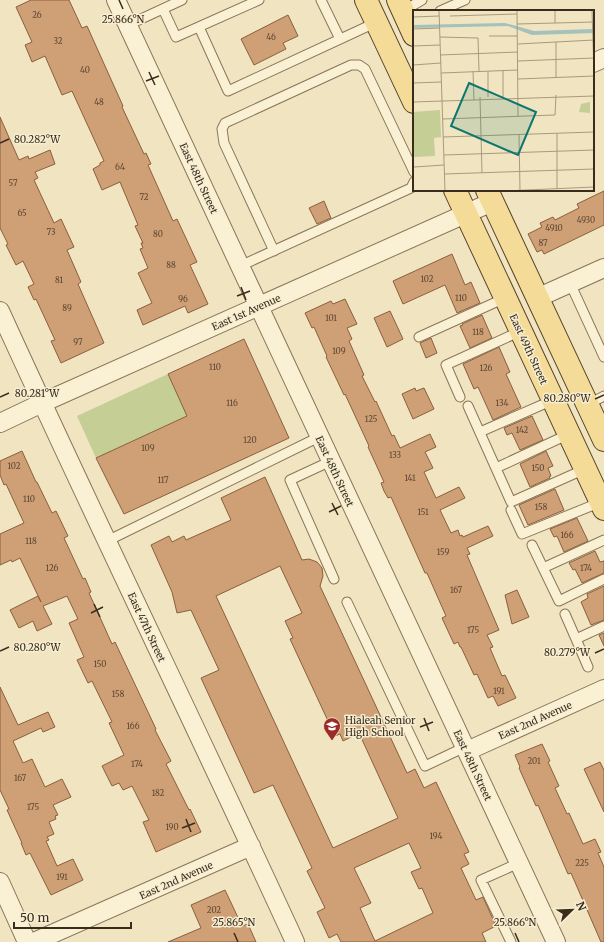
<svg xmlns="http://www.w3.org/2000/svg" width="604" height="942" font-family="Merriweather,serif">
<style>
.green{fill:#c4ce95}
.building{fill:#cf9f76;stroke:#8a5f3d;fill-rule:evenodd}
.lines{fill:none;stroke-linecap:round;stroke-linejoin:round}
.service-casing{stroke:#8a7558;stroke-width:11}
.minor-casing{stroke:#8a7558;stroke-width:20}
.primary-casing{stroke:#57432d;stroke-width:24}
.service{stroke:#faf1d5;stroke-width:9}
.minor{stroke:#faf1d5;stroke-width:18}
.primary{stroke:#f4dc98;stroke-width:22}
.ticks{fill:none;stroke:#392c1d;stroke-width:1.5}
.labels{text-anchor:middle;stroke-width:3;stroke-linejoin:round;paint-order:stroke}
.number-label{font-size:8px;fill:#5e4933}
.street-label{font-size:10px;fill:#392c1d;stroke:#f7eed1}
.poi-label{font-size:10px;fill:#392c1d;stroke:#f7eed1;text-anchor:start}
.inset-road{fill:none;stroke:#a79a7f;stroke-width:1}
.view{fill:#0f766e;fill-opacity:0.15;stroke:#0f766e;stroke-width:2}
.inset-edge{fill:none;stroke:#392c1d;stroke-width:2}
.ticks-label{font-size:10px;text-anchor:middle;fill:#392c1d;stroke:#f7eed1;stroke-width:3;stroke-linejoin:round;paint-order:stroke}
</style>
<rect width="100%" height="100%" fill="#f0e4c1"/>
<path class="green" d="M168 374 187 416 96 458 77 416Z"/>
<path class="building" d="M31 0H69L82 28 87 26 123 106 122 107 144 154 146 153 151 164 148 165 173 221 177 219 197 262 190 265 208 304 188 313 185 306 143 325 137 310 152 303 138 273 148 268 140 249 143 248 141 243H143L135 226 138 225 120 182 102 190 93 169 100 165V163L104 161 72 91 62 95 45 56 32 62 25 45 32 42 16 7Z
M288 15 298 36 283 43 286 49 254 65 241 39Z
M0 117 19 160 28 156 29 159 50 150 55 164 35 172 38 178 34 180 54 223 61 219 74 247 67 250 81 282 78 284 104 343 61 363 51 341 55 340 36 299 34 300 28 287 34 284 23 261 16 265 6 245 8 244 0 228Z
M604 191V225L544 254 542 250 537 252 528 234 542 227 540 223 553 217 555 220 579 208 577 204Z
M324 201 331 218 317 224 309 208Z
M452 254 465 285 471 282 480 303 457 313 445 285 403 304 393 281Z
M345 299 357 324 347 328 352 339 349 341 364 375 362 376 375 402 376 401 392 436 394 435 400 448 430 434 436 447 425 452 433 468 424 472 436 498 459 487 465 498 440 510 451 533 458 530 460 536 462 535 463 537 488 526 493 536 467 548 470 554 467 555 499 630 487 635 493 647 490 648 502 676 505 675 516 698 498 706 493 696 488 698 477 674 474 675 461 647H460L458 642 454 644 442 618 446 616 427 573H425L391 497 388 498 384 491 381 483 384 482 368 447 369 446 345 394 344 395 326 357 327 356 314 327 312 328 305 313 331 301 333 304Z
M390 311 403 339 387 347 374 318Z
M482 315 492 338 470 348 460 326 463 325 462 324Z
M431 338 437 353 426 358 420 343Z
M244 339 289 438 124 514 96 458 187 416 168 374Z
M499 347 510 372 506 374 521 407 493 420 478 387 474 389 463 364Z
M415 388 416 391 424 388 434 409 413 419 402 394Z
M532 416 543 440 520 450 512 433 507 435 504 428Z
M22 451 36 482H37L52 513 56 511 68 536 64 538 83 579 85 578 91 592 89 593 112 644 115 642 156 729 155 730 171 761 166 764 189 810 190 809 201 832 156 852 143 822 149 820 132 786 123 790 119 783 112 786 102 766 124 755 109 723 112 722 92 681 88 683 77 660 84 657 69 623 78 619 67 596 43 606 52 624 37 631 33 621 19 628 10 610 38 596 41 602 20 558 12 562 11 560 0 565V534L24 523 6 484 4 485 0 475V461Z
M546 451 553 466 548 468 551 476 549 477 550 478 530 487 520 464Z
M265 477 302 560 309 559 317 562 322 568 323 576 320 586 407 773 415 769 424 788 436 782 469 852 464 854 469 864 461 868 476 900 483 897 496 926 482 933 486 942H341L337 934 329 938 317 912 325 908 307 871 312 868 273 785 254 793 201 678 219 670 191 610 177 613 172 592 151 545 169 536 172 542 184 536 186 540 231 520 221 498ZM280 566 302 613 285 621 293 638 290 639 335 736 340 734 343 741 359 733 398 818 333 848 216 596ZM409 843 421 868 411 872 419 889 422 888 433 913 375 941 360 908 371 903 354 868Z
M555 489 564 510 528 525 519 505Z
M577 518 588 541 564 552 557 536 554 537 550 529Z
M595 551 600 562 604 561V573L582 583 575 569 573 570 569 563Z
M604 586V620L591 625 581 602 588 598 587 594Z
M517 590 529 617 512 624 505 595Z
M604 633V646L599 635Z
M0 687 18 725 48 712 55 727 43 732 41 728 13 741 23 763 32 759 45 787 62 779 71 797 53 805 58 815 55 816 56 819 49 822 54 834 47 837 49 840 46 841 57 866 73 859 83 880 51 895 30 853 26 855 21 843H22L7 810 9 809 0 790Z
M542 744 550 761 548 762 559 786 555 788 567 814 569 813 583 844 595 839 601 852 598 853 604 867V942H601L571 873 568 874 538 805 536 806 519 768 520 767 515 755Z
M600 762 604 770V812L584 769Z
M225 890 242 926 248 924 256 942H168L201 928 191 905Z"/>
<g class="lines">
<g class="service-casing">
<path id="service" d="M321 0 340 39
M163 9 176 37 259 0
M403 11 422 0
M440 11 465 0
M128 25 182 0
M199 27 228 91 377 22
M274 251 224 143 222 129 225 123 351 65H359L365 69 414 172
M240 266 411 188 414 182
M570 283 604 357
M419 337 505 298
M460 397 446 365 521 331
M587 405 604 396
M468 406 511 502 585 469
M480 432 553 400
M331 461 290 480 334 579
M496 468 569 434
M511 510 522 534 601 502
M107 541 319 437
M532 545 559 601 604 579
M543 568 604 540
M347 602 425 766 465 747
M565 614 576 639
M588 667 576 639 604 626
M511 942 481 880 519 863"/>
</g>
<g class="minor-casing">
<path id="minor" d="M116 0 240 266 556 942
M593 63 604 58
M537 298 604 268
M0 311C96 522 198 731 295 942
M0 423 42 403 492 202
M467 751 604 689
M0 882 27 942
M34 942 251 846"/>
</g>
<g class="primary-casing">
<path id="primary" d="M366 0 414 102
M398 0 414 35
M455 190 604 509
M487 190 604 440"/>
</g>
<use href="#service" class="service"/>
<use href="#minor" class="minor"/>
<use href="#primary" class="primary"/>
</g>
<path class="ticks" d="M119 0 123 9M149 72 155 85M146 81 159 76M0 143 9 139M241 287 246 300M237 296 250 291M0 397 9 393M595 399 604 395M332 503 338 515M329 512 341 506M94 604 100 617M91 613 103 607M0 651 9 647M595 653 604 649M424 718 429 731M420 727 433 722M186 819 191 832M182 828 195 823M234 933 238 942M515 933 519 942"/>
<defs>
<g id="school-pin" transform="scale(0.9)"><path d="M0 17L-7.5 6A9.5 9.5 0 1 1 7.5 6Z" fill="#9b2b26" stroke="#f7eed1"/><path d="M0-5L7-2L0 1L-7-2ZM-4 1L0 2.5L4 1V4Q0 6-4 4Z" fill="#fff"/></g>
</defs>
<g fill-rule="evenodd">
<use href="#school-pin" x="332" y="726"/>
</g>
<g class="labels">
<g class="number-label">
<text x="37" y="18">26</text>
<text x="271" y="40">46</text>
<text x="58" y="44">32</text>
<text x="85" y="73">40</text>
<text x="99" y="105">48</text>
<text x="120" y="170">64</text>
<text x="13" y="186">57</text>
<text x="144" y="200">72</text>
<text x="22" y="216">65</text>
<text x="586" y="223">4930</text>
<text x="554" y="231">4910</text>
<text x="51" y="235">73</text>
<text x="158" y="237">80</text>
<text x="543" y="246">87</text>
<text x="171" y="268">88</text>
<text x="427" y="282">102</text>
<text x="59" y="283">81</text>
<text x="461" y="301">110</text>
<text x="183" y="302">96</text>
<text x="67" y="311">89</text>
<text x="331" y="321">101</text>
<text x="478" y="335">118</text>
<text x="78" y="345">97</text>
<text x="339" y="354">109</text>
<text x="215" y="370">110</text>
<text x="486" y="371">126</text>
<text x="232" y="406">116</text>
<text x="502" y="406">134</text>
<text x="371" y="422">125</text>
<text x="522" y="433">142</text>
<text x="250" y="443">120</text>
<text x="148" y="451">109</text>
<text x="395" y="458">133</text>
<text x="14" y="469">102</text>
<text x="538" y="471">150</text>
<text x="410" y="481">141</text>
<text x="163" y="483">117</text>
<text x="29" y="502">110</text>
<text x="541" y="510">158</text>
<text x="423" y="515">151</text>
<text x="567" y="538">166</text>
<text x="31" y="544">118</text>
<text x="443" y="555">159</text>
<text x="52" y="571">126</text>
<text x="586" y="571">174</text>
<text x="456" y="593">167</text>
<text x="473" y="633">175</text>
<text x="100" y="667">150</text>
<text x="499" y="694">191</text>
<text x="118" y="697">158</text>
<text x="133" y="729">166</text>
<text x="534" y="764">201</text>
<text x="137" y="767">174</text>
<text x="20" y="781">167</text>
<text x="158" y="796">182</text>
<text x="33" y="810">175</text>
<text x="172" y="830">190</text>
<text x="436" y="839">194</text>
<text x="582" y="866">225</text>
<text x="62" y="880">191</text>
<text x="214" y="913">202</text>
</g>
<g class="street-label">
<text transform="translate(199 178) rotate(65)" y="4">East 48th Street</text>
<text transform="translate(246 312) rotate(-24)" y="4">East 1st Avenue</text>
<text transform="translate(529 349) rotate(65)" y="4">East 49th Street</text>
<text transform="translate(335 471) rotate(65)" y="4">East 48th Street</text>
<text transform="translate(147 627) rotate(65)" y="4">East 47th Street</text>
<text transform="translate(535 720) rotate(-24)" y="4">East 2nd Avenue</text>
<text transform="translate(473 765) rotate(65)" y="4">East 48th Street</text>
<text transform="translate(176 880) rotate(-24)" y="4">East 2nd Avenue</text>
</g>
<g class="poi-label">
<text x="345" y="724">Hialeah Senior<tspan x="345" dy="12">High School</tspan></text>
</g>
</g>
<g transform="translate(413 10)">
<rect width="181" height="181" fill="#f0e4c1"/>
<path d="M177 92V103L166 102 168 94ZM27 100 28 127 21 128 22 146 0 147V102Z" fill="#c4ce95"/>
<path d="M92 13 121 21 181 19V23L119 25 95 16 0 18V15Z" fill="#a4c2bb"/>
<path class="inset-road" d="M26 0 32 181M104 0 105 106M142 0V13M179 0 181 63M37 6 104 4M0 7 26 6M104 14 181 12M0 19 27 18M76 26H104M27 27 65 28 66 61M143 32V68M105 34 181 30M0 36 27 35M27 45 105 42M105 51 181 48M0 55 28 53M90 60V89M60 61 61 90M75 61V87M28 63 105 60M105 69 181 66M0 73 28 72M67 87 69 163M0 92 181 86M29 109 142 105 143 85M144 123V179M106 124 107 181M30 127 181 122M31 145 181 140M1 157 31 155M31 164 181 159M91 181 181 177"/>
<path class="view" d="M56 73 123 102 105 145 38 116Z"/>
<rect width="181" height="181" class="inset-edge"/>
</g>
<g class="ticks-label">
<text x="123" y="23">25.866°N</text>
<text x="37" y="143">80.282°W</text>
<text x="37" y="397">80.281°W</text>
<text x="567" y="402">80.280°W</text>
<text x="37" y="651">80.280°W</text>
<text x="567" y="656">80.279°W</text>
<text x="234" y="926">25.865°N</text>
<text x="515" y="926">25.866°N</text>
</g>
<g transform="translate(572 910) rotate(67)" stroke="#f7eed1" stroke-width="3" paint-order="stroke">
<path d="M0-3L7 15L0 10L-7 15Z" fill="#392c1d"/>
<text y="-6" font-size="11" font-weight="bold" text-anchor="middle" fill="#392c1d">N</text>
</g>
<path d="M14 922v6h117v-6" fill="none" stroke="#392c1d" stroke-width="2"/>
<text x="20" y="922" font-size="12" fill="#392c1d" stroke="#f7eed1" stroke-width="3" paint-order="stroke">50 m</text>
</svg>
